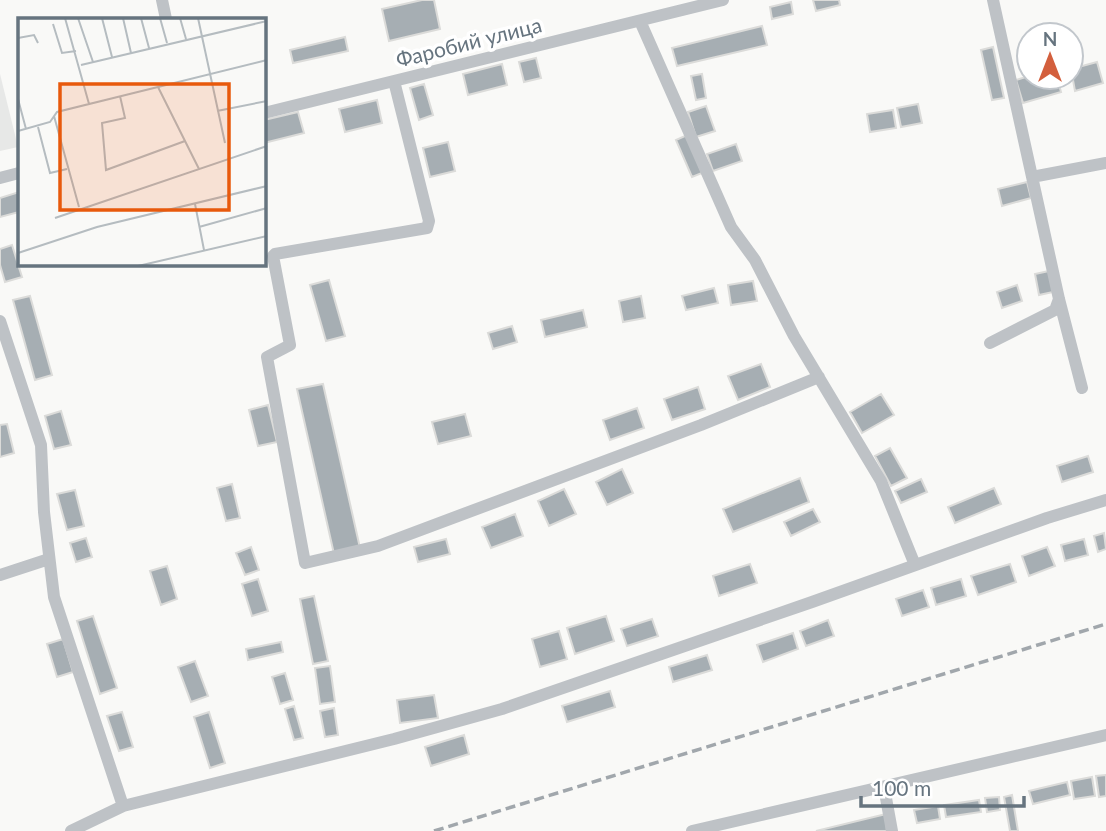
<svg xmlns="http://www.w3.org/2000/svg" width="1106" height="831" font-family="Lato,sans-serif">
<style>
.built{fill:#e7e8e7}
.building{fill:#a6aeb3;stroke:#dbdbd9;stroke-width:2}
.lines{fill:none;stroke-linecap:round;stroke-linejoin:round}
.minor{stroke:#bec2c6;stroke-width:12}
.rail{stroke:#a1a7ac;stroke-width:3.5;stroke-dasharray:10 5;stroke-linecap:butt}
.labels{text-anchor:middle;stroke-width:7;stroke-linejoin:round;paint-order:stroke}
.street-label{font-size:21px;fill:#66747f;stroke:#fff}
.inset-road{fill:none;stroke:#b5bcc0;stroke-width:2}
.view{fill:#e8590c;fill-opacity:0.15;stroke:#e8590c;stroke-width:3.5}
.inset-edge{fill:none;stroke:#66747f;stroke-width:3.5}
</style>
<rect width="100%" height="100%" fill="#f9f9f7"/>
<path class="built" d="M0 74 18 147 0 151Z"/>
<path class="building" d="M422 0H434L440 29 389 41 382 9Z
M813 0H839L840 5 816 11Z
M791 2 793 14 772 19 770 7Z
M762 26 767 45 677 66 672 48Z
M345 37 348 51 293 63 290 50Z
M993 47 1004 98 992 100 981 50Z
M536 58 541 78 524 82 519 62Z
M1097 62 1103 83 1075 91 1071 69Z
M502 64 507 85 468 95 463 74Z
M702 74 706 98 696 100 691 76Z
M1029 76 1057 77 1061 92 1023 103 1016 80Z
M424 84 433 115 419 120 410 88Z
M377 100 382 123 345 132 339 109Z
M918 104 922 123 901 127 897 108Z
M706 106 715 131 696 137 688 112Z
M893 110 896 128 870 132 867 114Z
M298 112 304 133 264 143V120Z
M687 135 702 173 692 177 676 140Z
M448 142 455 171 430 177 423 148Z
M736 144 742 161 713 171 707 154Z
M1027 182 1031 198 1002 206 998 189Z
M19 192V212L0 217V198Z
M12 245 22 277 5 282 0 265V249Z
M1049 271 1053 292 1039 295 1035 274Z
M329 280 345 336 326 341 310 285Z
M753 281 757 301 731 305 728 285Z
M1017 285 1022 301 1002 308 997 292Z
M714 288 718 303 686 310 682 296Z
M30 296 52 375 35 380 13 300Z
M641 296 645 318 623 322 619 301Z
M583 310 587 327 545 337 541 320Z
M512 326 517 342 493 349 488 333Z
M761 364 770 387 738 400 728 376Z
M323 384 360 548 334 554 297 389Z
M698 387 705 409 672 420 664 399Z
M881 394 894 415 862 433 850 412Z
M268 405 277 442 258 446 249 410Z
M637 408 644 428 610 440 603 420Z
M61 411 71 445 54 449 45 416Z
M465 414 471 436 438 444 432 422Z
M7 424 14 453 0 457V425Z
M890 448 907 478 891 486 875 456Z
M1088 456 1093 472 1062 482 1057 466Z
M622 469 633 493 607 505 596 482Z
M800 478 809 502 733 532 723 509Z
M921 479 927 492 901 503 895 491Z
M232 484 240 518 226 521 217 488Z
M994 488 1001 504 955 523 948 507Z
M564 489 576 514 549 526 538 501Z
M75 490 84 526 67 530 57 494Z
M813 509 820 522 791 536 784 522Z
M515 514 523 536 491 548 482 527Z
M1104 533 1106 549 1098 552 1094 536Z
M86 538 92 557 76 562 70 543Z
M446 539 450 554 418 562 414 547Z
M1084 539 1088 555 1065 561 1061 545Z
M251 547 259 570 245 575 236 553Z
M1047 547 1055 566 1029 576 1022 556Z
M750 564 757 583 719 596 713 576Z
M1010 564 1016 582 978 595 971 576Z
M167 566 177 599 161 605 150 571Z
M258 579 268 611 252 616 242 584Z
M961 579 966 596 936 605 931 588Z
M923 590 929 607 902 616 896 599Z
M314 596 328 661 313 664 300 599Z
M93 616 117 688 100 694 77 621Z
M606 616 614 641 575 654 567 628Z
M652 619 658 636 627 646 621 629Z
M828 620 834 636 806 646 800 631Z
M559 631 567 659 540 667 532 639Z
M793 633 798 649 763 662 757 645Z
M63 639 73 672 57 677 47 644Z
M281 642 283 652 248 660 246 649Z
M707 655 712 670 673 682 669 667Z
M195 661 208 696 191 702 178 667Z
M330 666 335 702 320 704 315 668Z
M285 673 293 700 280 704 272 677Z
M610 691 615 707 567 722 562 706Z
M434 695 438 718 400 723 397 700Z
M294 706 303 738 294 740 285 709Z
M334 708 338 735 325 737 320 711Z
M122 712 133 747 119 751 107 716Z
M209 712 225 763 210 768 194 717Z
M464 735 469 754 431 766 425 747Z
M1106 775V796L1099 797 1096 776Z
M1092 777 1095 796 1074 799 1071 781Z
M1067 782 1070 795 1033 804 1029 791Z
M1012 795 1018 831H1010L1004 797Z
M999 797 1000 810 987 812 985 798Z
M979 800 981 812 946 817 944 805Z
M938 806 940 819 917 823 914 810Z
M886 814 887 831H816Z"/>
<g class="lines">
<path class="minor" d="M162 0 166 19
M993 0 1059 299 1082 388
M640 21 731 227 755 260 794 336 881 481 915 565
M394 81 429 221 427 228 275 254 273 256 290 345 267 357 305 563 378 546 701 425 819 377
M264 113 723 0
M1032 177 1106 163
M0 178 19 173
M0 321 41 445 44 512 54 597 123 806
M990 343 1055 310 1059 299
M0 575 49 559
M884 787 892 831
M71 831 123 806 394 739 502 709 812 602 1047 518 1106 500
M692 831 1106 735"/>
<path class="rail" d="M434 831 1106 624"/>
</g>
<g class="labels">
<g class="street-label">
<text transform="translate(469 43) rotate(-14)" y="7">Фаробий улица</text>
</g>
</g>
<g transform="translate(18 18)">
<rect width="248" height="248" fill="#f9f9f7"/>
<path class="inset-road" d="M47 0 71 86M60 0 75 44M84 0 94 39M105 0 113 35M123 0 131 30M142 0 149 25M162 0 168 21M180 0 207 125M35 6 44 35 58 33M0 20 16 17 20 25M63 47 249 3M140 69 181 151M102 78 107 100 84 105 88 152 167 123M0 81 8 111M199 93 249 83M36 98 61 189M20 109 32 155 49 151M0 113 32 104 39 94 249 42M177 186 186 232M37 200 249 128M181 209 249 190M0 235 79 209 249 168M120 248 249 218"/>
<path class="view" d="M42 66H211V192H42Z"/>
<rect width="248" height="248" class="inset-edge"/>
</g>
<g transform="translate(1050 56)"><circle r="33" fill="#ffffff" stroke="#c2c7cc" stroke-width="2"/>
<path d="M0-5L12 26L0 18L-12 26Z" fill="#d35f3d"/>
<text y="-10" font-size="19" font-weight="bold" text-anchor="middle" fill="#66747f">N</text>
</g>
<path d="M861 796v10h163v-10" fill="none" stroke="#66747f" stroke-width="3.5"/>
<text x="872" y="796" font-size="21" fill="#66747f" stroke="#ffffff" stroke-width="5" paint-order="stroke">100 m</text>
</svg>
